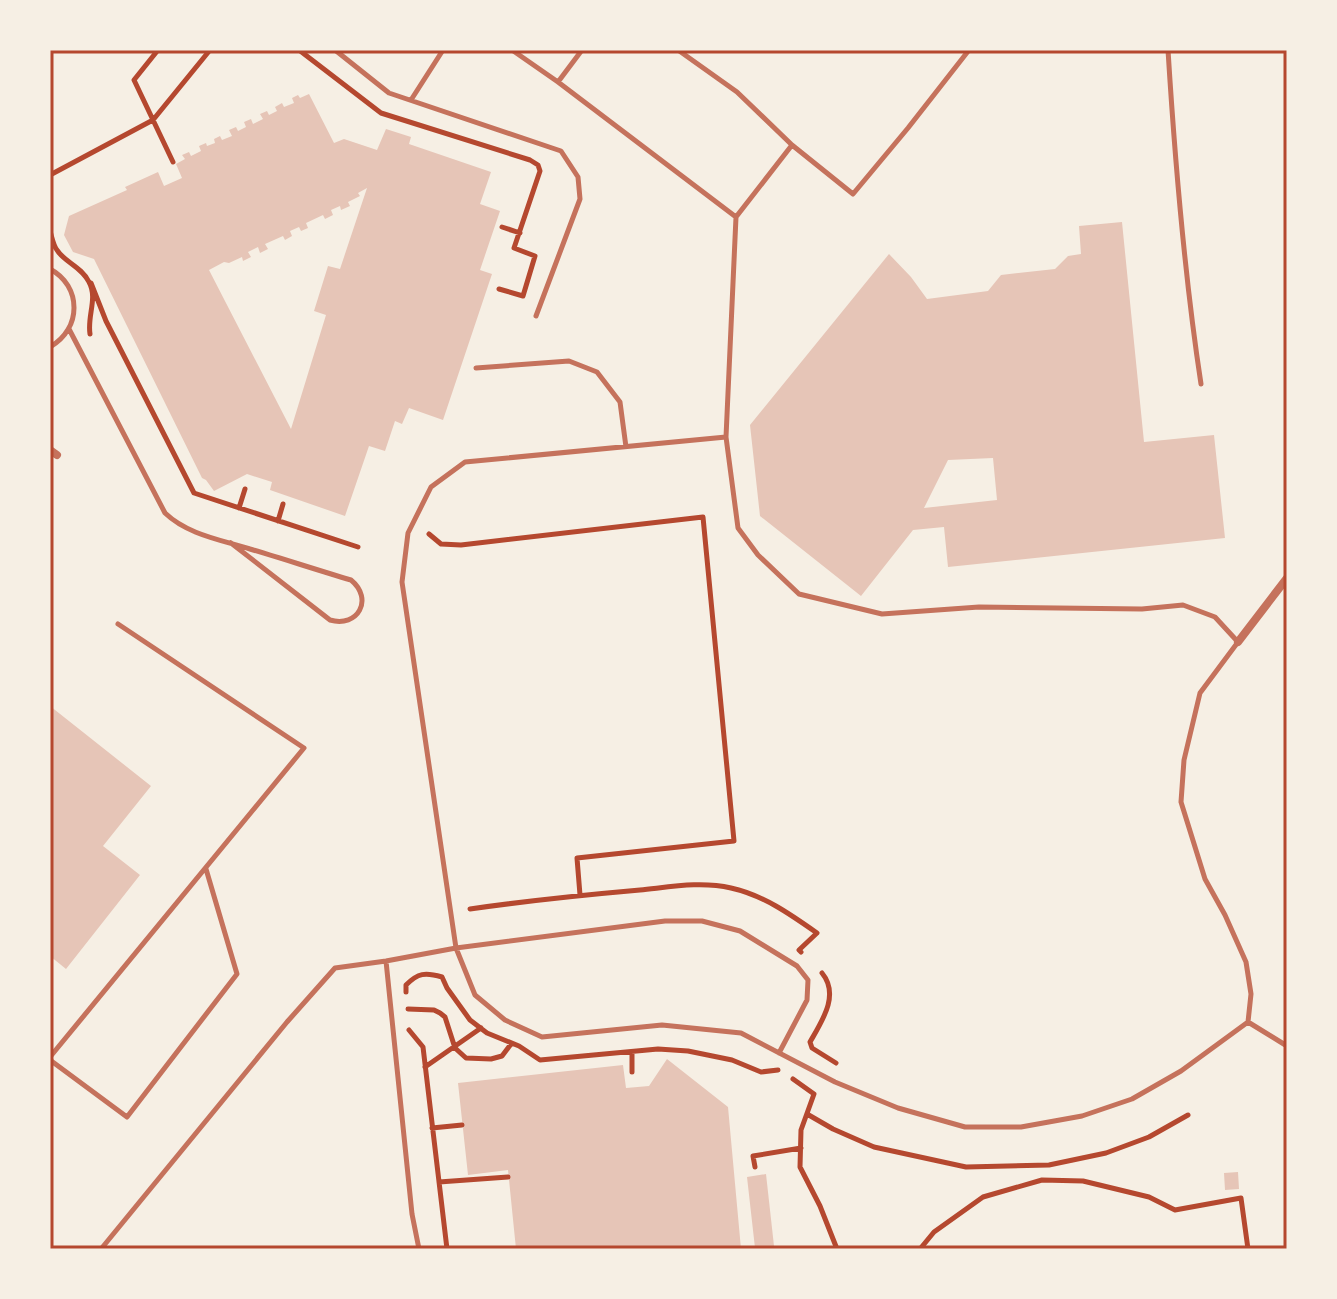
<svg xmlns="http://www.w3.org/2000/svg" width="1337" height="1299" font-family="Figtree,sans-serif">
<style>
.building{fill:#e6c5b7;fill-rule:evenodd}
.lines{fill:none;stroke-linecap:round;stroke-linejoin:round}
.path{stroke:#b5482f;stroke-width:5}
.service{stroke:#c5725c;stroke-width:5}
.minor{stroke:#c5725c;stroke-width:8}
.neatline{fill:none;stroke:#b5482f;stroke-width:3}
</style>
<rect width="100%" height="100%" fill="#f6efe4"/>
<path class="building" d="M309 94 334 143 344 139 377 150 386 129 411 137 409 144 491 172 480 204 500 211 480 270 492 274 443 420 409 408 402 424 395 421 385 451 369 446 345 516 270 490 272 482 247 474 214 491 206 480 202 478 94 259 73 252 64 235 69 216 127 190 125 187 158 172 164 186 182 178 176 164 185 159 182 155 189 152 191 156 201 151 199 146 206 143 207 146 215 143 214 139 220 136 222 140 232 136 229 130 236 127 238 131 246 127 244 122 251 119 253 124 263 119 260 114 267 111 269 115 277 111 275 107 282 103 284 107 294 103 292 98 298 95 300 98ZM367 188 340 269 328 266 314 311 326 315 291 429 209 270 224 262 229 263 242 257 243 261 251 257 248 252 258 247 260 253 268 249 265 244 283 236 285 240 292 236 290 231 299 227 301 231 308 228 306 223 323 215 325 219 333 215 331 210 340 206 341 210 350 206 348 202 360 196 358 193Z
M1122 222 1144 442 1214 435 1225 538 948 567 944 527 913 530 861 596 760 516 750 425 889 254 911 277 927 299 988 291 1001 275 1055 269 1068 256 1081 254 1079 226ZM993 458 997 500 924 508 948 460Z
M50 706 151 786 103 846 140 875 66 969 50 956Z
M667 1059 728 1107 741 1249H516L508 1170 468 1175 458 1083 623 1065 626 1088 649 1086Z
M1238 1172 1239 1189 1225 1190 1224 1173Z
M766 1174 774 1246 755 1248 747 1177Z"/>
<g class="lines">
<path class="path" d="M158 50 134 80 173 162
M299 50 381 113 530 160 538 165 540 171 514 248 535 256 523 296 499 289
M50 175 153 120 210 50
M502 227 520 233
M50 231C52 237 53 245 57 250 64 262 81 266 89 282 98 298 87 316 90 334
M91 283 106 321 194 493 358 547
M239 508 245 489
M278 521 283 504
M429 534 441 544 461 545 703 517 734 841 577 858 580 895
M470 909C526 901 583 895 640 890 670 887 701 881 731 888 763 895 790 914 817 933L799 950 801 952
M822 973C840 995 822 1021 810 1042L812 1048 836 1063
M406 992V985C418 973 425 972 442 977L447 988 470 1020 487 1033 519 1046 540 1060 658 1049 688 1051 732 1060 761 1072 778 1070
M408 1009 434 1010 440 1013 445 1017 455 1048 466 1058 491 1059 502 1056 511 1044
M409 1030 423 1047 447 1249
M632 1052V1072
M425 1067 481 1028
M793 1079 814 1094 801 1130 800 1167 820 1206 837 1249
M807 1114 833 1129 874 1147 966 1167 1049 1165 1106 1153 1149 1137 1188 1115
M432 1128 462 1125
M755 1167 753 1156 801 1148
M439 1182 508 1177
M920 1249 934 1232 983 1197 1042 1180 1083 1181 1149 1197 1175 1210 1241 1198 1248 1249"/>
<path class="service" d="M335 50 389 93 561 151 578 177 580 199 536 316
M512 50 558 82 582 50
M678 50 737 92 792 145
M1168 50C1175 162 1184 273 1201 384
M558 82 736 217 726 437
M411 100 443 50
M736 217 792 145 853 194 908 128 969 50
M50 269C82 286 82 329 50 347
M69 329 165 513C188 535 222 540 250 549 284 559 317 570 351 580 374 599 358 628 330 620L231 543
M476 368 569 361 597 372 620 402 626 447
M386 961 412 1214 419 1249
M779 1053 807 1000 808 980 797 966 740 931 702 921H665L456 948 475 995 505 1020 542 1037 662 1025 741 1033 835 1082 898 1108 965 1127H1021L1082 1116 1132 1099 1181 1071 1248 1022 1287 1046
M50 1057 304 748 118 624
M50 1060 127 1117 237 974 206 869
M101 1249 287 1022 335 968 386 961 456 948 402 582 408 533 431 487 465 462 726 437 738 528 758 555 799 594 882 614 979 607 1142 609 1183 605 1215 617 1238 642 1200 693 1184 760 1181 802 1205 879 1225 915 1246 962 1251 994 1248 1022"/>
<path class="minor" d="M50 450 57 455
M1238 642 1287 578"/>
</g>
<rect width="1337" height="1299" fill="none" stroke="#f6efe4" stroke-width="104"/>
<rect x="52" y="52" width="1233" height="1195" class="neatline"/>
</svg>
